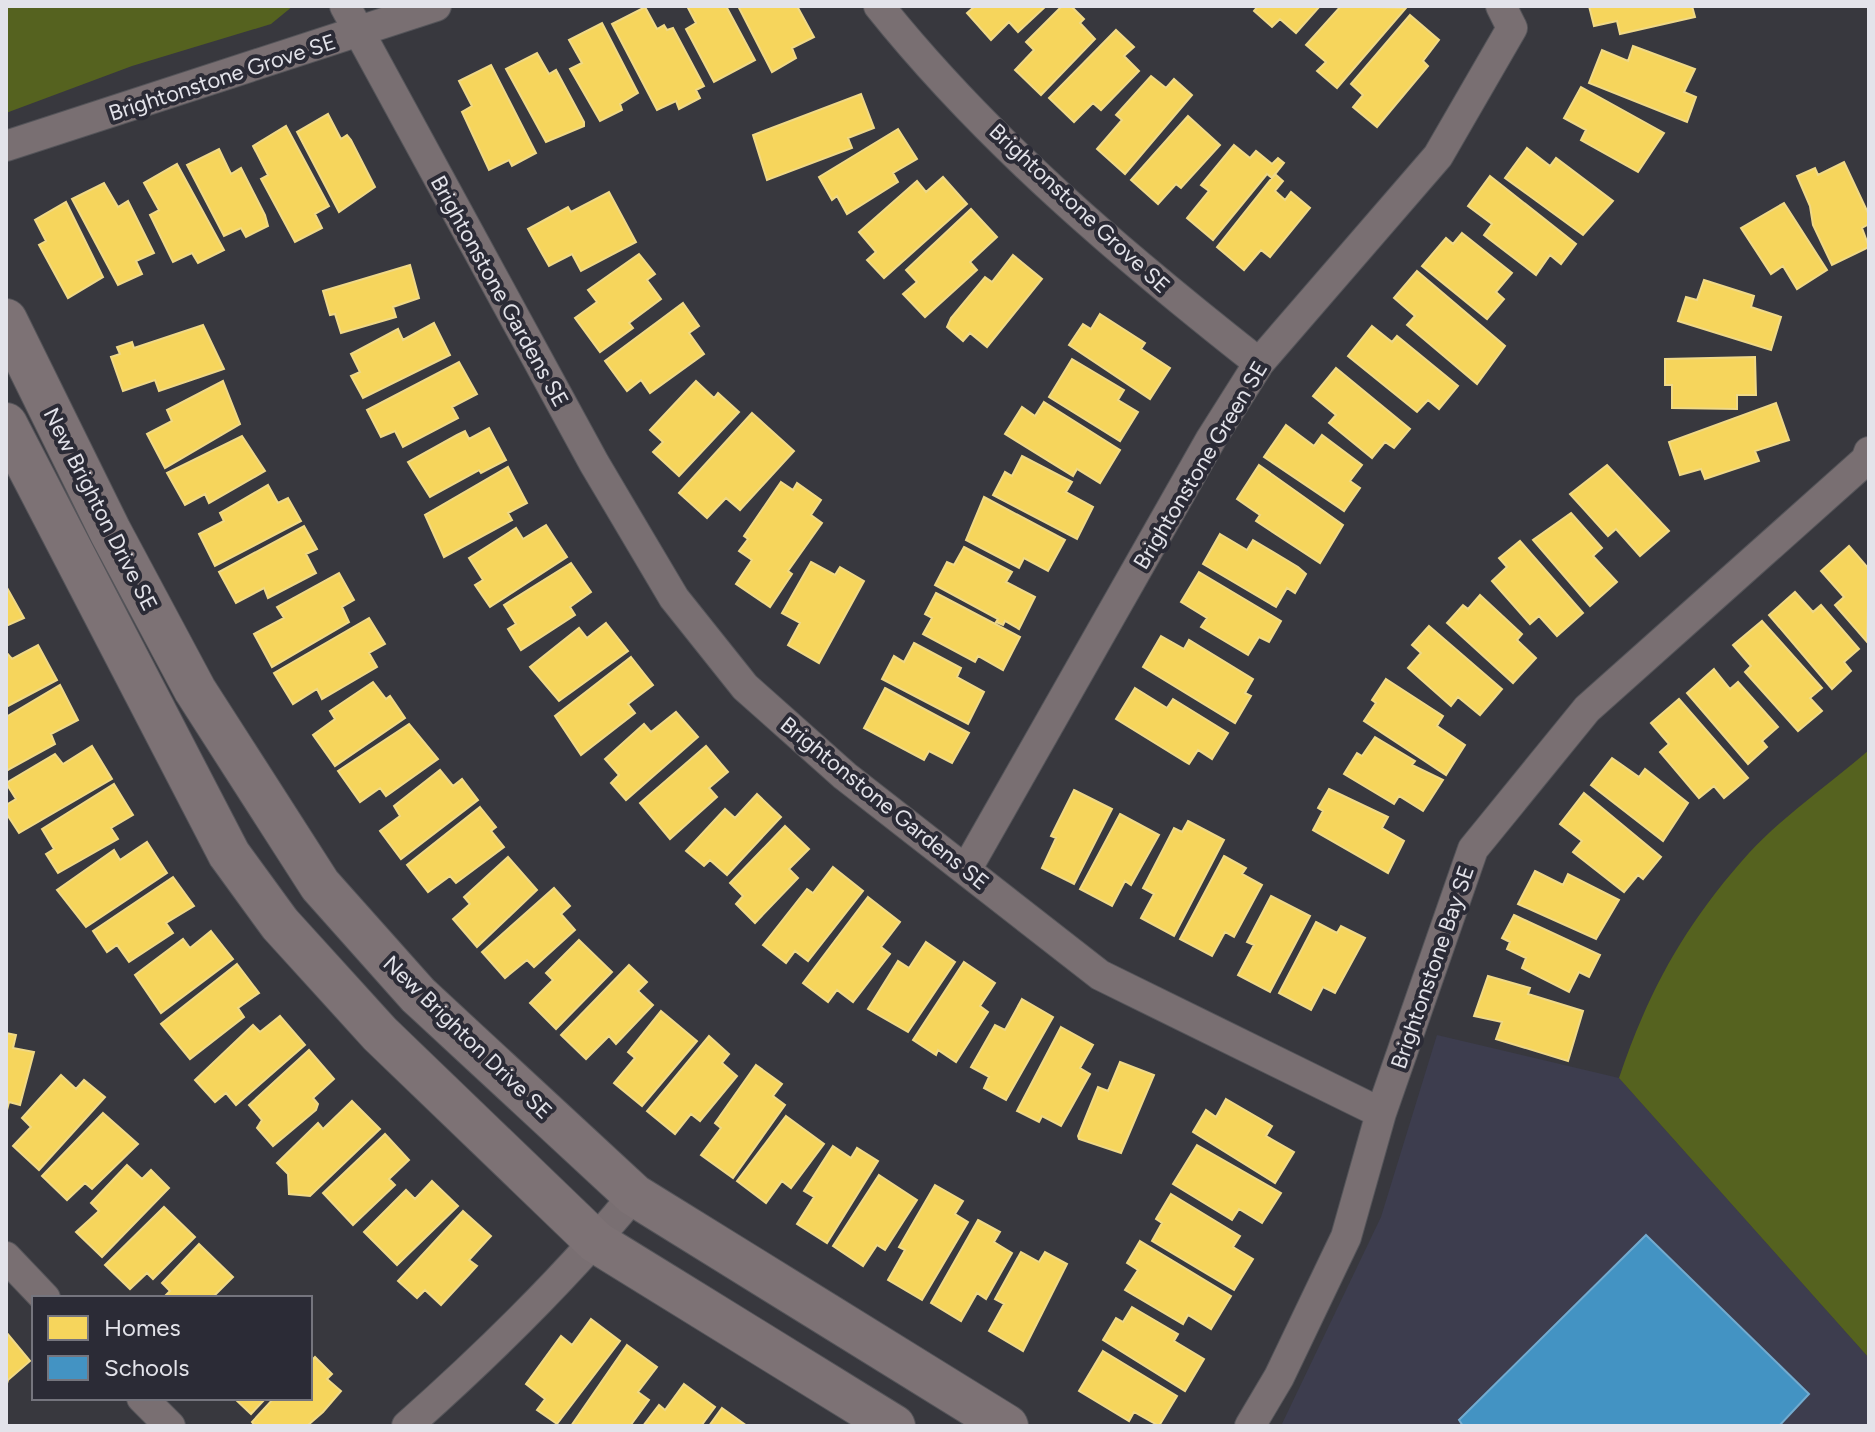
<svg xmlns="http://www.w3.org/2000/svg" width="1875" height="1432" font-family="Figtree,sans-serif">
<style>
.built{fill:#3d3d4e}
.green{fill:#55621f}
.homes{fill:#f6d55c;stroke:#f0d987;stroke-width:2}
.schools{fill:#4393c3;stroke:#73abcf;stroke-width:2}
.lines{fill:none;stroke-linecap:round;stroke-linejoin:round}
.street-casing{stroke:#545459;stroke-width:32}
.secondary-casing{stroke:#545459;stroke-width:44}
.street{stroke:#796f72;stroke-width:30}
.secondary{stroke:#7d7275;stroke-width:42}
.labels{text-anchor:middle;stroke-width:8;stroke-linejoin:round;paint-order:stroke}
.street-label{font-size:22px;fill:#e3e3ea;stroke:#2b2b36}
</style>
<rect width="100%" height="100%" fill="#38383e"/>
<path class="built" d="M1437 1035 1619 1078 1869 1358V1426H1281L1381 1217Z"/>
<path class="green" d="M6 6H293L271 24 132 66 6 113Z
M1869 750V1358L1619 1078C1649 989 1686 923 1749 853 1784 815 1830 784 1869 750Z"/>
<path class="homes" d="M687 6H726L755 60 714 82 686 29 696 23Z
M738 6H797L814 37 792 48 796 58 772 72Z
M975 6H1046L1018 32 1009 22 991 40 967 13Z
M1062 6H1071L1084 19 1080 23 1095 39 1041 95 1015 70 1034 50 1026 42Z
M1258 6H1320L1296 33 1280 19 1272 27 1254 11Z
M1341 6 1406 8 1337 88 1317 71 1326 62 1306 45Z
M1589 6H1692L1695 17 1620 34 1617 21 1594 26Z
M645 7 657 29 664 25 667 30 673 28 704 86 696 90 700 98 679 109 676 101 657 110 612 24Z
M1410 15 1439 40 1423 61 1428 66 1377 127 1353 107 1363 95 1351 84Z
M602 23 638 93 620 104 622 110 600 121 570 69 582 63 569 40Z
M1116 30 1134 47 1124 56 1139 71 1101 110 1093 103 1074 122 1049 98Z
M1633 46 1695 69 1684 92 1696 97 1687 122 1589 83 1602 50 1628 61Z
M537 53 549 74 556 70 584 122V126L546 142 506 69Z
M491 65 536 153 512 166 509 160 489 170 462 112 472 106 459 81Z
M1151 76 1166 88 1174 79 1192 95 1125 174 1097 149 1122 120 1116 115Z
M1581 87 1664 133 1638 172 1581 140 1586 130 1564 118Z
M861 94 874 128 848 138 852 148 767 180 753 135Z
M328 114 341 139 347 135 351 140 375 187 339 212 297 132Z
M1188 116 1220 145 1181 188 1176 184 1158 204 1131 180Z
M286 126 329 206 315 214 322 228 295 242 261 179 268 175 253 146Z
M898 129 917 159 893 173 898 182 847 214 837 196 832 200 819 177Z
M1234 145 1250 158 1256 151 1272 164 1278 158 1284 163 1272 178 1267 174 1213 240 1187 218 1209 191 1201 185Z
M1527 148 1550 166 1556 158 1613 201 1583 235 1505 178Z
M219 149 231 174 241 168 265 215 268 226 246 237 241 228 224 236 187 165Z
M1844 162 1869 215V224L1862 228 1869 247 1832 265 1813 225 1810 206 1797 176 1815 168 1818 175Z
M177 164 224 250 198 263 192 253 173 262 150 215 159 210 144 183Z
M1275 174 1283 181 1275 191 1285 200 1291 192 1310 208 1270 257 1261 250 1244 270 1217 247Z
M1490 176 1576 244 1561 264 1550 255 1536 275 1484 235 1492 224 1468 206Z
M943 177 967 204 884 278 867 260 876 252 859 232 917 181 926 192Z
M104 183 118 207 128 201 154 253 136 261 142 274 118 285 72 199Z
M609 192 636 242 581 271 572 254 549 266 528 229 568 207 571 212Z
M66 202 103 277 68 298 39 245 46 241 35 220Z
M1784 203 1827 270 1797 289 1783 266 1771 274 1741 228Z
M971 209 997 237 970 262 977 270 925 317 903 294 917 282 906 270Z
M1462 233 1512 273 1496 292 1504 299 1487 319 1422 266 1446 238 1453 244Z
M639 254 655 274 647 280 661 299 629 323 633 328 600 352 575 318 597 302 588 290Z
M1013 255 1042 279 987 347 970 333 963 341 947 327 951 318 985 277 992 282Z
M410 265 419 298 393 307 396 317 341 333 335 314 330 315 323 291Z
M1417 271 1505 346 1477 384 1407 325 1415 316 1394 298Z
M1704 280 1754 296 1751 307 1781 317 1771 350 1678 321 1686 297 1697 300Z
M683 303 699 326 689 333 704 354 650 393 641 380 627 391 605 361Z
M1100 314 1145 343 1141 349 1170 368 1150 399 1069 345 1083 324 1091 329Z
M434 323 450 355 363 398 351 376 360 372 351 354 398 329 403 340Z
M203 325 224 369 159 391 155 380 123 391 111 357 120 354 117 347 132 342 134 348Z
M1372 326 1392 342 1397 336 1458 386 1439 409 1428 400 1417 412 1348 356Z
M1755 357 1756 395H1737V409L1672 408V385H1665V359Z
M1072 359 1124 390 1118 400 1138 412 1120 441 1049 397Z
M459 362 477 394 452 407 458 418 403 447 395 431 381 437 367 410Z
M1336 368 1410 429 1394 448 1385 442 1372 458 1329 423 1336 415 1313 396Z
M223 381 240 424 165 468 147 434 172 421 167 410Z
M696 381 714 398 718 393 739 412 679 476 653 452 663 442 650 430Z
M1044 402 1120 450 1100 483 1077 469 1073 476 1005 434 1022 407 1035 416Z
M1776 403 1789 440 1755 451 1759 461 1705 479 1701 469 1680 475 1669 442Z
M752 413 794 451 740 510 726 498 707 518 679 493Z
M1286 425 1314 446 1322 435 1362 465 1350 481 1360 488 1344 511 1264 457Z
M489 428 506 460 481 473 479 470 430 497 408 462 457 435 465 431 469 439Z
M242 436 265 471 209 503 205 494 185 505 167 473Z
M1022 456 1072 482 1066 492 1093 507 1077 539 993 495 1005 472 1012 476Z
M1259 465 1343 525 1320 563 1256 521 1260 515 1237 499Z
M1607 465 1669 531 1640 556 1616 529 1608 536 1570 494Z
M508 467 527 503 508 513 512 520 444 557 425 515Z
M781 482 793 490 797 483 821 500 811 515 822 523 788 571 792 574 770 607 736 584 752 560 739 551 748 539 744 536Z
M268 485 278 503 288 498 301 521 215 566 199 534 224 521 220 513Z
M984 497 1065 540 1048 571 1024 558 1019 568 966 540Z
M1571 513 1602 548 1593 556 1617 582 1590 606 1533 540Z
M546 525 567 557 490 607 475 585 483 580 469 558 516 528 523 539Z
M304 526 317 549 306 554 316 573 268 598 264 588 236 603 219 572Z
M1220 534 1247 550 1253 540 1298 567 1306 574 1295 593 1287 588 1276 607 1203 564Z
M1520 541 1583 613 1557 636 1539 616 1530 624 1492 581 1507 567 1499 558Z
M1849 546 1869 569 1867 642 1835 605 1844 597 1821 571Z
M964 547 1012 572 1006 582 1035 597 1019 629 1005 621 1003 625 996 622 998 619 935 585 947 562 954 565Z
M811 562 835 575 840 567 864 581 819 663 788 645 800 623 782 613Z
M571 563 591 592 570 607 575 615 521 650 508 629 516 624 504 605Z
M1199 572 1281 621 1269 642 1259 637 1248 655 1201 627 1207 618 1181 602Z
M339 573 354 600 342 607 349 622 272 667 254 634 284 618 277 607Z
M6 586 24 618 6 626Z
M1795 592 1813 612 1821 605 1859 649 1844 662 1851 671 1832 689 1769 615Z
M936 593 1020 637 1003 670 978 656 975 662 923 634 932 618 925 614Z
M1480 595 1522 634 1517 640 1536 658 1513 683 1447 623 1463 605 1468 609Z
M369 618 385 644 369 653 377 667 322 699 317 689 293 704 274 673Z
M1762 621 1822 688 1810 698 1822 711 1798 731 1745 672 1751 666 1733 645Z
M606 623 628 651 559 701 530 667 579 628 587 638Z
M1429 626 1502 689 1480 715 1458 697 1451 706 1408 668 1421 653 1412 645Z
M1161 636 1184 649 1189 640 1253 679 1245 693 1251 696 1235 723 1143 667Z
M914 643 961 668 957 677 984 692 968 724 882 679 894 656 904 662Z
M38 645 57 680 6 707V652L12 659Z
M631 657 653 685 628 704 635 713 581 755 555 716Z
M1714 669 1730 689 1738 682 1778 727 1762 741 1767 747 1748 764 1687 693Z
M1386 679 1443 716 1437 726 1465 745 1446 775 1364 721 1376 703 1372 700Z
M373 682 386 699 390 696 405 718 335 766 313 735 335 719 330 711Z
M60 685 78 720 51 734 55 744 6 771V717Z
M885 688 969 733 952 763 929 751 924 760 864 728Z
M1135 688 1167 708 1173 699 1228 733 1212 759 1198 750 1189 764 1116 719Z
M1679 699 1748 778 1724 798 1714 786 1699 798 1660 752 1669 744 1651 723Z
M676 712 698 737 626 800 611 783 619 775 605 759 644 724 651 732Z
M409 724 438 759 386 796 380 788 360 802 338 771Z
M1375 737 1415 761 1412 765 1443 780 1423 811 1399 796 1394 804 1344 774 1357 753 1362 756Z
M92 746 112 779 19 833 6 813V805L16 799 6 783 55 754 63 764Z
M706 746 728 772 709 788 717 797 670 839 640 803Z
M1612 758 1639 777 1645 769 1688 803 1663 841 1591 785Z
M440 770 453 786 462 779 478 800 401 859 380 831 400 816 394 806Z
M114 784 133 815 111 828 118 839 58 873 46 854 54 849 42 829Z
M1329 789 1388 817 1382 828 1404 841 1388 873 1313 830 1323 811 1318 808Z
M1074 790 1112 809 1074 884 1042 868 1056 838 1051 836Z
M1584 793 1661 857 1643 879 1638 875 1624 892 1573 852 1582 841 1560 824Z
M757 794 781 817 727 875 710 860 704 866 686 851 725 809 735 818Z
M480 807 496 827 491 831 504 847 456 883 450 876 428 892 407 865Z
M1120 814 1159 835 1131 885 1125 881 1112 906 1080 889Z
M1188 821 1224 840 1174 936 1141 918 1154 894 1143 888 1174 828 1182 832Z
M785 826 809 849 789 869 798 878 755 923 736 904 743 896 730 883Z
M147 842 167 873 86 927 57 890 114 850 120 860Z
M1224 856 1246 868 1242 874 1262 885 1234 937 1225 932 1212 956 1180 939Z
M508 857 537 890 477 947 453 919 470 904 464 897Z
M833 867 863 891 808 961 795 951 786 963 763 945 807 889 813 893Z
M1535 871 1563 885 1568 874 1619 900 1596 939 1518 904Z
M173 877 194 906 166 923 173 933 129 962 117 945 107 952 93 931Z
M554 888 570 906 561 914 575 930 534 967 527 960 505 978 482 952Z
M1271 896 1310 916 1270 992 1238 975 1254 945 1247 942Z
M868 897 900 922 881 947 890 954 853 1002 837 990 828 1002 803 983Z
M1514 915 1600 955 1589 977 1579 972 1569 992 1522 968 1526 958 1507 949 1510 942 1502 938Z
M1316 922 1337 933 1341 926 1365 938 1335 993 1323 987 1311 1010 1279 993Z
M211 931 233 959 161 1013 135 975 183 939 190 948Z
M579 940 612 972 556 1029 530 1003 553 980 546 973Z
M926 942 955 962 908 1032 868 1009 898 961 909 968Z
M964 962 995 983 980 1006 988 1012 956 1062 938 1050 936 1055 913 1040Z
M237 964 259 993 238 1008 244 1017 190 1059 161 1024Z
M629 965 647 982 638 991 653 1005 616 1044 609 1036 586 1059 561 1035Z
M1488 976 1530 988 1528 994 1583 1011 1568 1061 1496 1039 1502 1022 1474 1016Z
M1022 999 1053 1017 1006 1100 984 1088 989 1077 971 1067 995 1025 1005 1030Z
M661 1011 697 1041 642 1106 614 1083 635 1058 628 1052Z
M280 1016 305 1045 236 1105 226 1093 215 1102 195 1080 253 1025 260 1032Z
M1061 1027 1093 1045 1080 1068 1090 1074 1061 1126 1042 1116 1039 1122 1017 1111Z
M6 1033 16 1035 13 1048 34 1052 20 1105 9 1102 6 1114Z
M709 1036 729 1054 722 1063 737 1076 700 1121 691 1114 675 1134 647 1111Z
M309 1050 334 1079 313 1098 318 1104 316 1110 273 1146 257 1128 262 1120 249 1105Z
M1120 1062 1154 1075 1121 1153 1079 1139 1078 1136 1098 1087 1108 1091Z
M756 1065 782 1084 773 1096 785 1105 733 1178 701 1155 721 1128 715 1123Z
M61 1075 76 1089 84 1080 105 1097 39 1170 13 1146 31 1127 22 1118Z
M1226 1099 1272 1126 1266 1136 1294 1152 1275 1183 1193 1132 1206 1110 1216 1117Z
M352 1101 380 1129 310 1196 289 1194 288 1174 277 1163 318 1123 323 1129Z
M103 1113 138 1144 92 1189 85 1183 67 1200 42 1176Z
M786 1116 824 1144 791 1188 782 1181 766 1203 737 1181Z
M385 1134 409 1160 389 1179 395 1185 353 1225 323 1193Z
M1197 1145 1281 1193 1262 1223 1239 1209 1232 1220 1173 1184Z
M833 1146 851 1158 857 1148 878 1161 827 1243 797 1224 814 1197 804 1191Z
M127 1165 142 1179 151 1170 169 1188 102 1257 76 1232 99 1211 91 1203Z
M879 1175 917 1200 885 1250 877 1245 863 1266 833 1246Z
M432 1181 458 1206 397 1265 364 1232 406 1190 415 1199Z
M935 1185 963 1201 955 1214 968 1222 922 1300 888 1280 905 1250 899 1247Z
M1171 1194 1240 1236 1233 1247 1253 1259 1234 1290 1152 1241 1162 1223 1156 1219Z
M164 1207 195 1237 153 1279 147 1273 130 1289 105 1265Z
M463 1211 491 1236 469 1260 477 1266 441 1305 425 1290 417 1298 398 1281Z
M978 1220 1000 1232 994 1242 1012 1253 986 1299 977 1293 961 1321 931 1303Z
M1140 1241 1231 1296 1211 1329 1188 1315 1183 1324 1125 1290 1138 1270 1127 1263Z
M199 1244 233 1277 212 1298H163L170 1291 162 1283Z
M1021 1252 1039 1262 1045 1252 1067 1264 1023 1351 989 1331 1004 1304 995 1299Z
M1132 1307 1178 1334 1174 1341 1204 1359 1185 1391 1103 1340 1116 1318 1123 1322Z
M591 1319 620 1341 557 1424 537 1410 545 1399 526 1384 561 1336 572 1345Z
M6 1332 30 1361 8 1380 6 1387Z
M627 1345 657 1367 638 1392 649 1400 630 1426H571Z
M1103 1351 1177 1396 1159 1426 1134 1412 1129 1421 1079 1391Z
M315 1357 332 1374 327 1379 341 1391 323 1412 307 1426H255L252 1422 274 1398H310V1362Z
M684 1384 715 1407 701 1426H643L659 1405 665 1410Z
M234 1398H266L251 1414Z
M722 1408 747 1426H709Z"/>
<path class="schools" d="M1646 1235 1809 1394 1779 1426H1463L1459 1420Z"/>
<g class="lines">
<g class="street-casing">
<path id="street" d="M345 6 594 463 674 598 745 687 845 776 1100 975 1381 1113
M879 6C987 141 1123 256 1259 363
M6 146 436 6
M966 870 1211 439 1259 363 1438 156 1512 28 1501 6
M6 1257 45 1298
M142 1398 170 1426
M407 1426C488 1354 565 1279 634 1195
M1250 1426 1279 1377 1346 1237 1381 1113 1473 849 1587 709 1866 460 1869 452"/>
</g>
<g class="secondary-casing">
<path id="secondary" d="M6 320 110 531 195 690 320 885 418 995 634 1195 1007 1426
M6 424 229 854 280 924 380 1034 596 1242 894 1426"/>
</g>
<use href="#street" class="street"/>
<use href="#secondary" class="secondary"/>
</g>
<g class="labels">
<g class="street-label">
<text transform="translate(222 77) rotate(-18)" y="8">Brightonstone Grove SE</text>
<text transform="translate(1080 208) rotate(43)" y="8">Brightonstone Grove SE</text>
<text transform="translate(500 291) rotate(61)" y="8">Brightonstone Gardens SE</text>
<text transform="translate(1200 465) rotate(-59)" y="8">Brightonstone Green SE</text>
<text transform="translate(101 509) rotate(63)" y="8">New Brighton Drive SE</text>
<text transform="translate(885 803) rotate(39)" y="8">Brightonstone Gardens SE</text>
<text transform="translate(1432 967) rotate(-71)" y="8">Brightonstone Bay SE</text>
<text transform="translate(468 1037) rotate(44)" y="8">New Brighton Drive SE</text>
</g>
</g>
<rect width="1875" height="1432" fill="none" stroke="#e3e3ea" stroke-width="16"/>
<rect x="32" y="1296" width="280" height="104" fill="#2b2b36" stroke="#75757e" stroke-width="2"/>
<rect x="48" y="1316" width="40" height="24" fill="#f6d55c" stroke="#75757e" stroke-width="2"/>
<text x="104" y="1336" font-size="24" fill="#e3e3ea">Homes</text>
<rect x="48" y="1356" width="40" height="24" fill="#4393c3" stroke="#75757e" stroke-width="2"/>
<text x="104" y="1376" font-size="24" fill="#e3e3ea">Schools</text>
</svg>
